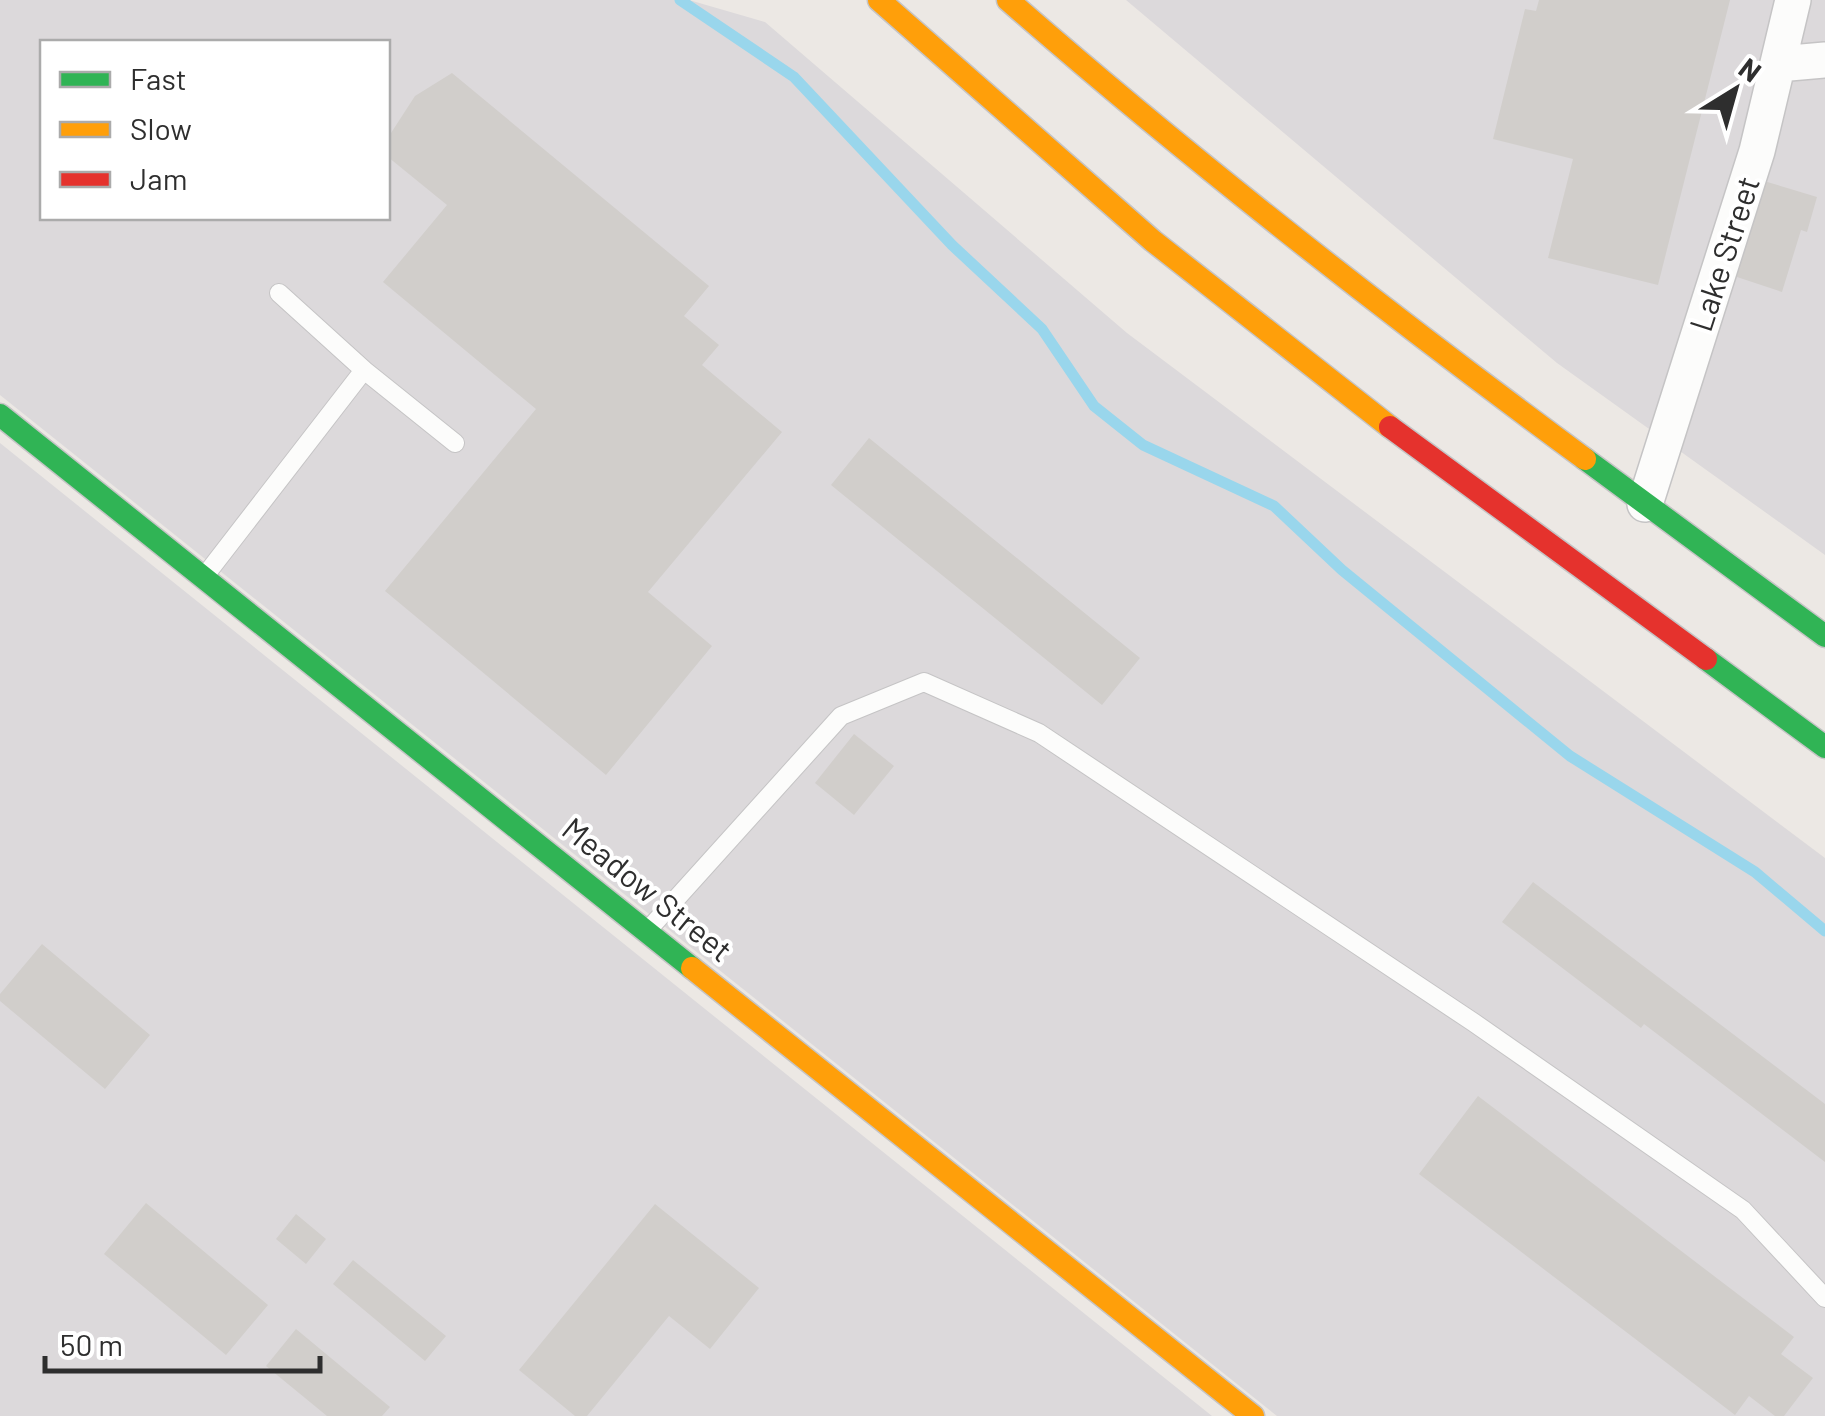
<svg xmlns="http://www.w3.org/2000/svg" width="1825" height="1416" font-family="Barlow,sans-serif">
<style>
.industrial{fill:#dcd9db;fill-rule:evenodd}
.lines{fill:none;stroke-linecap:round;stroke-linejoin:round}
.stream{stroke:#99d6ec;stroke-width:11}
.building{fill:#d1cecb}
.lane-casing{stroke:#c5c4c5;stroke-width:20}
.street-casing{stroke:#c5c4c5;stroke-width:38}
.fast-casing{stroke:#c5c4c5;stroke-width:25}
.slow-casing{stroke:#c5c4c5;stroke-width:25}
.jam-casing{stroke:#c5c4c5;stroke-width:25}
.lane{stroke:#fcfcfb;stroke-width:18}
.street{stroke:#fcfcfb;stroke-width:35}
.fast{stroke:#30b455;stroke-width:22}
.slow{stroke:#ff9f0a;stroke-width:22}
.jam{stroke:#e5322d;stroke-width:22}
.labels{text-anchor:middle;stroke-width:8;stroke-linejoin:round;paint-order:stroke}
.street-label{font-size:32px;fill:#2e2e2e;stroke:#fff}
</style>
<rect width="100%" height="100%" fill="#ece8e4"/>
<path class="industrial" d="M0 0H689L765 22 1127 333 1825 858V1416H1277L0 395ZM42 42H388V218H42Z
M1126 0H1825V555L1557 363Z
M0 443 1212 1416H0Z"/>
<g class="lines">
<path class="stream" d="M680 0 794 77 952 245 1042 329 1094 406 1143 445 1274 506 1342 570 1570 756 1755 872 1825 931"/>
</g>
<path class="building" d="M1539 0H1730L1658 285 1548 258 1573 159 1493 139 1525 9 1536 11Z
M452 73 709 286 684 316 719 345 702 365 782 432 648 592 712 646 606 775 385 591 536 409 383 282 447 205 388 157 391 133 415 96Z
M1764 181 1817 197 1807 232 1801 230 1782 292 1734 276Z
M869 438 1140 658 1102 705 831 485Z
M854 734 894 766 854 815 815 783Z
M1533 882 1825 1104V1162L1644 1024 1641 1028 1502 922Z
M42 944 150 1035 105 1089 0 1001V994Z
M1478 1096 1794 1337 1781 1354 1813 1378 1784 1416H1775L1749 1396 1735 1415 1419 1174Z
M146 1203 268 1305 226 1355 104 1254Z
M655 1204 759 1288 710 1349 669 1316 587 1416H575L519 1370Z
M296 1214 326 1239 306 1264 276 1239Z
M353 1260 446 1336 425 1361 333 1284Z
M296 1329 390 1407 382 1416H327L266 1366Z"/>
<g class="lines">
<g class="lane-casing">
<path id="lane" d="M279 293 364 370
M204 577 364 370 455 443
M648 930 841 716 924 682 1039 733 1473 1022 1743 1210 1825 1298"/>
</g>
<g class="street-casing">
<path id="street" d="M1778 64 1825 60
M1645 504 1757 151 1793 0"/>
</g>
<g class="fast-casing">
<path id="fast" d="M0 415 692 968
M1585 459 1825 636
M1706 659 1825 747"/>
</g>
<g class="slow-casing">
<path id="slow" d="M879 0 1153 241 1390 427
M1008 0C1193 162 1387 313 1585 459
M692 968 1253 1416"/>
</g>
<g class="jam-casing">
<path id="jam" d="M1390 427 1706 659"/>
</g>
<use href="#lane" class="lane"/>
<use href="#street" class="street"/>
<use href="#fast" class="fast"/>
<use href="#slow" class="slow"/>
<use href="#jam" class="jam"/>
</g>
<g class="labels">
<g class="street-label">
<text transform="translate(1725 254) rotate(-72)" y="11">Lake Street</text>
<text transform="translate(647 890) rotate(39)" y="11">Meadow Street</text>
</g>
</g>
<rect x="40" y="40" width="350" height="180" fill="#ffffff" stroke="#ababab" stroke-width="2.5"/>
<rect x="60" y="72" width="50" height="15" fill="#30b455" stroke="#ababab" stroke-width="2.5"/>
<text x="130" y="90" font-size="30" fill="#2e2e2e">Fast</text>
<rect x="60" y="122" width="50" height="15" fill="#ff9f0a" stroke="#ababab" stroke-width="2.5"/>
<text x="130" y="140" font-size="30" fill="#2e2e2e">Slow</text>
<rect x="60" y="172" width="50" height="15" fill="#e5322d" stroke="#ababab" stroke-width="2.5"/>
<text x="130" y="190" font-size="30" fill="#2e2e2e">Jam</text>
<g transform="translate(1735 90) rotate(37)" stroke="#ffffff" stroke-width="8" paint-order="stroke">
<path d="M0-8L18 38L0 25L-18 38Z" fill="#2e2e2e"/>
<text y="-15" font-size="28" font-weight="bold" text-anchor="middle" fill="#2e2e2e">N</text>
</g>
<path d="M45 1356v15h275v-15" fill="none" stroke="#2e2e2e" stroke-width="5"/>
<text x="60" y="1356" font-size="30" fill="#2e2e2e" stroke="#ffffff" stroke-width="8" paint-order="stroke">50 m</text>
</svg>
